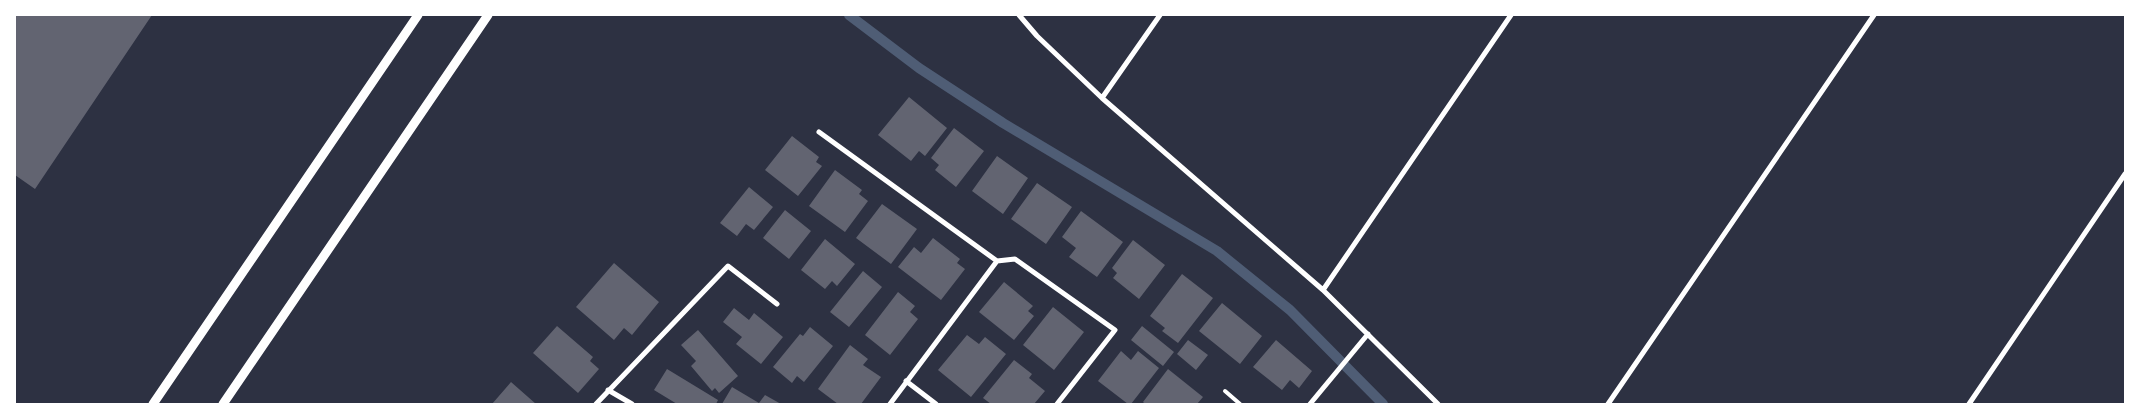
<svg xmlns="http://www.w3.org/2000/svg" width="2140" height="419" font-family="Roboto,sans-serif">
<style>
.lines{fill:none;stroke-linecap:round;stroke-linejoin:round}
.stream{stroke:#4f5d75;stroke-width:10}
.building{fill:#626471}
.service{stroke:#fff;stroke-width:4}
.minor{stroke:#fff;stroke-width:5}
.tertiary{stroke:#fff;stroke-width:9}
</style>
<rect width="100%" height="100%" fill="#2d3142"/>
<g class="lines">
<path class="stream" d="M849 15 919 68 1003 123 1217 251 1290 310 1383 404"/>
</g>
<path class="building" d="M15 15H152L35 189 15 175Z
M909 97 947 128 925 156 919 151 911 161 878 135Z
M954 128 984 151 956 187 935 170 939 165 931 158Z
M792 136 819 157 816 162 822 166 798 196 765 170Z
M997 156 1028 178 1003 214 972 191Z
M835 170 862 190 859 194 868 201 845 232 809 206Z
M1037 183 1072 207 1046 244 1011 219Z
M749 187 773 207 754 230 746 224 737 236 720 223Z
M882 204 917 229 891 264 856 238Z
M785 210 811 231 789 259 763 238Z
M1081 211 1123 242 1097 277 1069 257 1076 248 1062 237Z
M933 238 960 259 957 263 965 269 941 300 898 267 914 247 921 253Z
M825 239 855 264 837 286 832 281 825 289 801 270Z
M1133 240 1165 265 1139 299 1113 278 1117 273 1112 268Z
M614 263 659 302 632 335 624 328 614 340 576 307Z
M863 271 882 287 849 327 830 312Z
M1182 274 1213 298 1178 343 1162 331 1165 328 1150 316Z
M1004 282 1033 306 1028 311 1034 316 1014 340 979 312Z
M898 292 915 306 910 312 918 319 890 355 865 335Z
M1222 303 1262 336 1240 364 1199 331Z
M1053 307 1084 332 1054 370 1023 345Z
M734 308 749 320 754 313 783 337 761 364 736 344 742 337 723 322Z
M557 326 593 357 590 361 599 369 578 393 533 353Z
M1142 326 1174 352 1163 366 1131 340Z
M810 327 833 346 804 382 797 376 792 383 773 367 800 334 803 336Z
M698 330 738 376 719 393 715 388 712 391 691 366 696 361 681 345Z
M967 335 979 344 985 337 1006 354 971 397 938 370Z
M1188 340 1208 355 1196 370 1177 354Z
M1276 340 1312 371 1299 388 1290 380 1282 390 1253 367Z
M850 345 868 359 863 365 881 377 861 404H838L818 389Z
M1121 351 1131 360 1138 351 1159 368 1131 404H1128L1098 381Z
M1014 360 1032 374 1029 378 1045 391 1034 404H991L983 398Z
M667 369 718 400 716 404H677L654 390Z
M1168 369 1203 397 1197 404H1145L1143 402Z
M511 382 536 404H492Z
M732 387 759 403 765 395 781 404H722Z"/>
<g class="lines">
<path class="service" d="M1225 391 1240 404"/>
<path class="minor" d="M1019 15 1037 36 1102 98 1323 290 1438 404
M1102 98 1160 15
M819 132 997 261 1015 259 1115 330 1057 404
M1323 290 1511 15
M906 381 936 404
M608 390 632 404
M596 404 728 266 777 304
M890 404 997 261
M1310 404 1368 334
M1608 404 1874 15
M1969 404 2125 174"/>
<path class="tertiary" d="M153 404 418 15
M223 404 488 15"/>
</g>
<rect width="2140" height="419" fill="none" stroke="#ffffff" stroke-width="32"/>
</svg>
